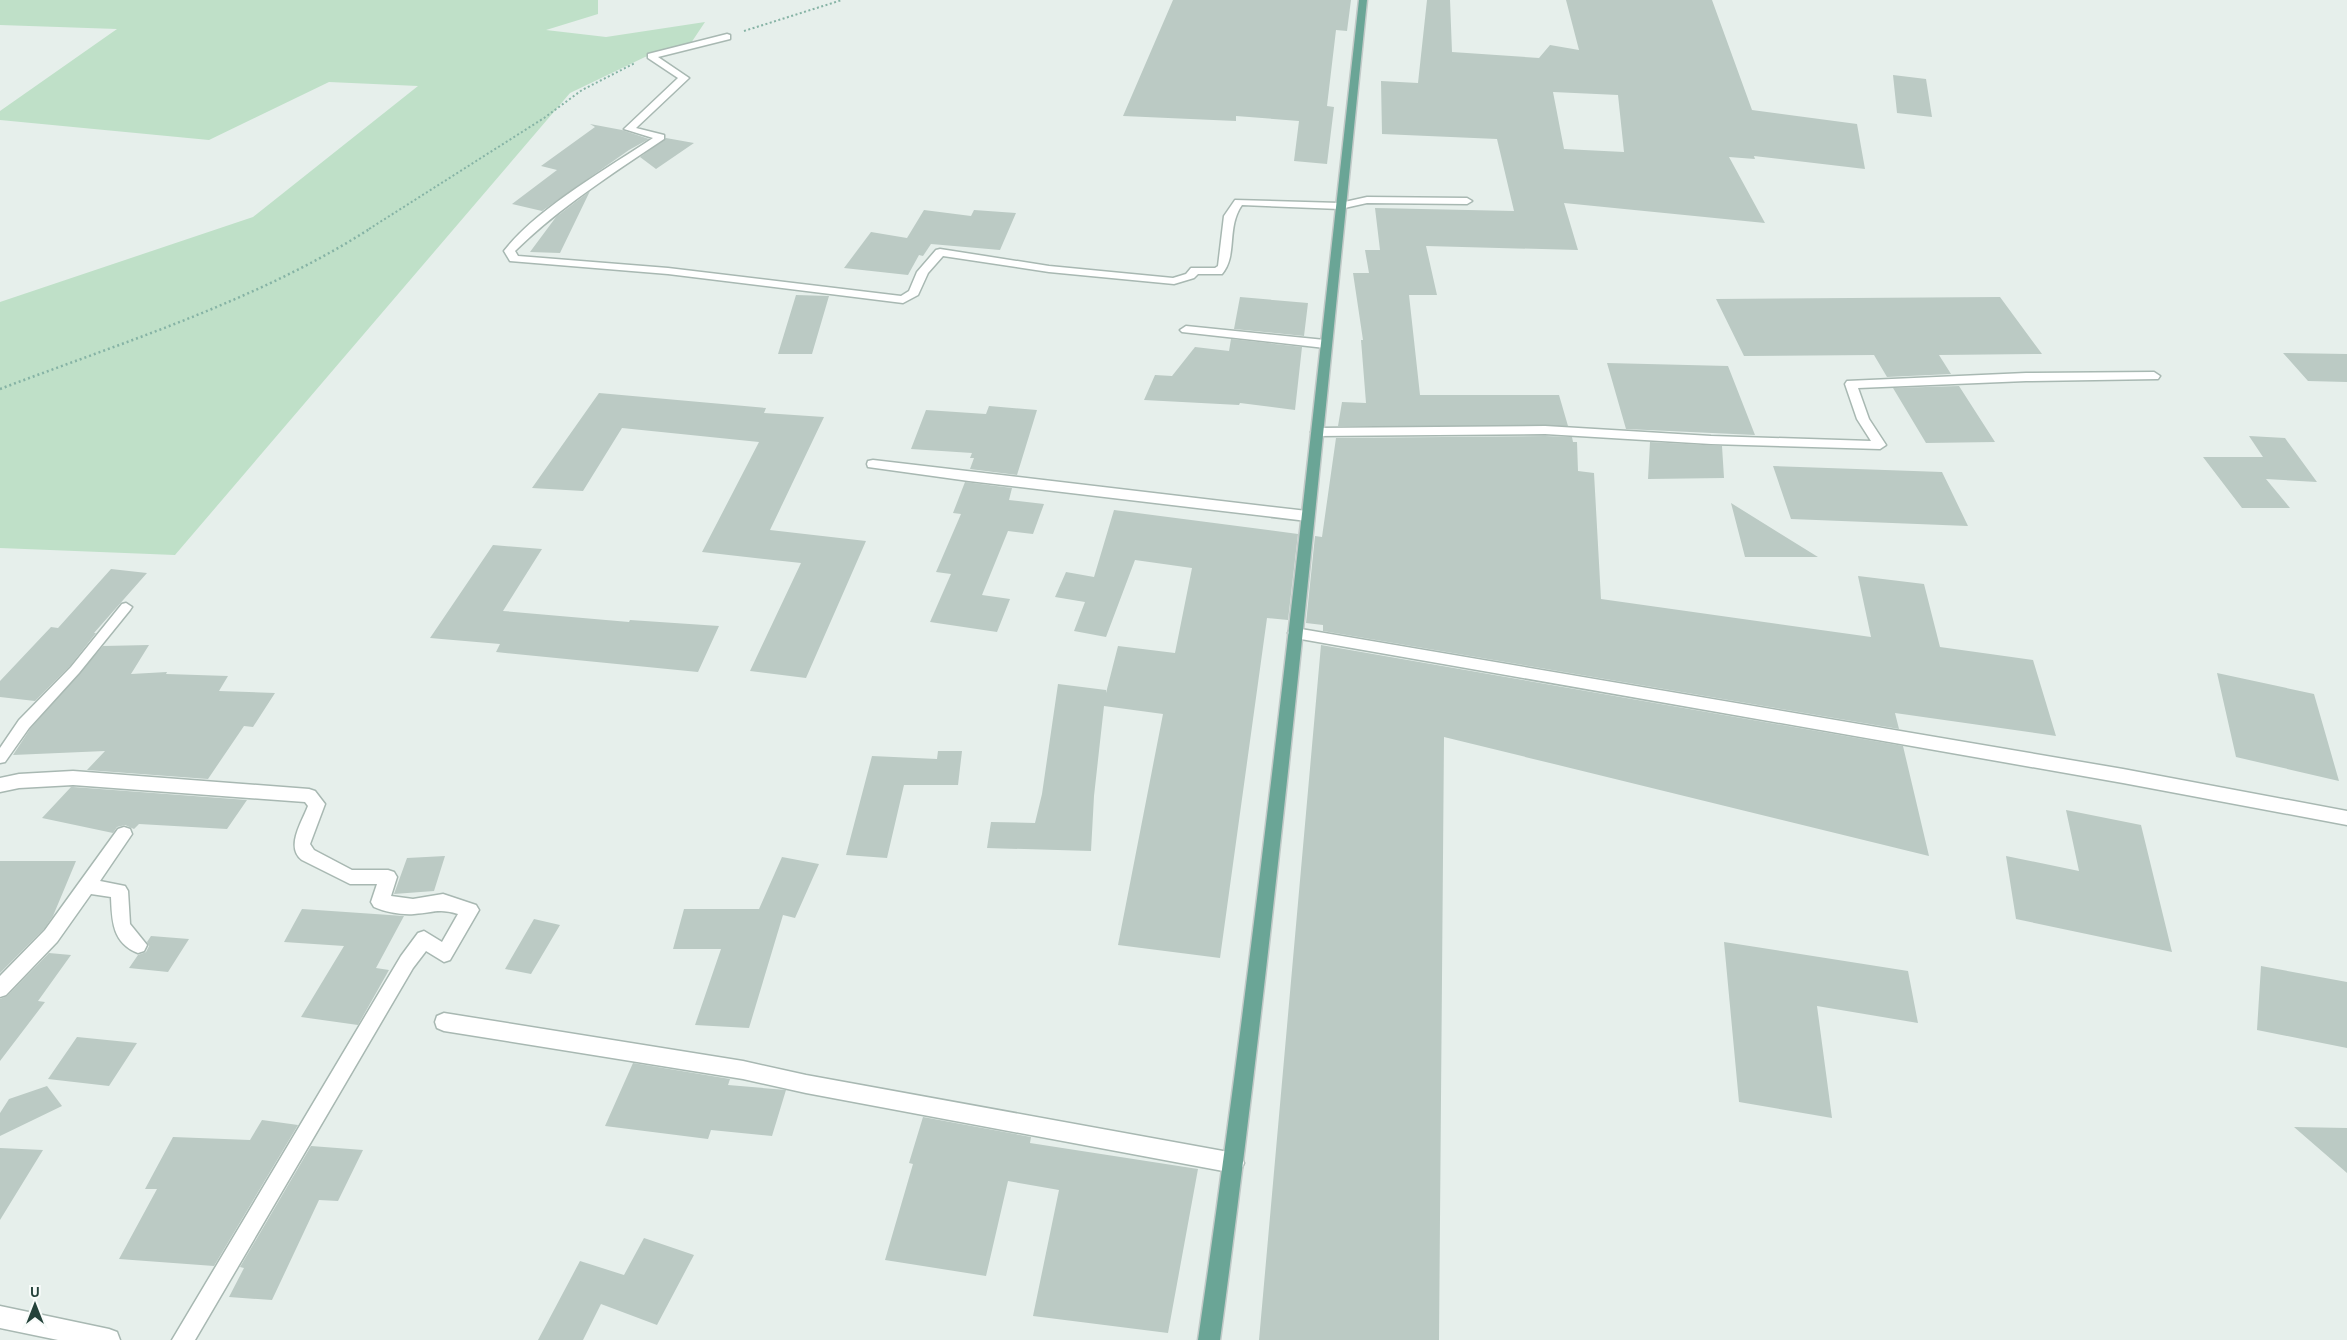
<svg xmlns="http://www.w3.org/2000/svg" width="2347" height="1340" font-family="Ubuntu,sans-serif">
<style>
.green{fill:#bfe0c8}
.building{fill:#bbcac4;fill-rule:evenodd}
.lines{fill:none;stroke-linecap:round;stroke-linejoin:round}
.service-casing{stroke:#a8b8b2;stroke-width:3}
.minor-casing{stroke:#a8b8b2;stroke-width:3}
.primary-casing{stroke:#c2cac8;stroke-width:3}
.path-far1{stroke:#86b3a5;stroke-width:2;stroke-dasharray:2 2.5;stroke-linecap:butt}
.path{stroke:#86b3a5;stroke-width:2.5;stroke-dasharray:2 3;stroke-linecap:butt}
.service{fill:#fff;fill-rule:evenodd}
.minor{fill:#fff;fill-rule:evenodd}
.primary{fill:#6aa596;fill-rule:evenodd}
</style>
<rect width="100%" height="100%" fill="#e6efeb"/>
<path class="green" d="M0 0H598V14L546 30 606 37 705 22 691 43 645 57 570 93 175 555 0 548V302L253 217 418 86 329 82 209 140 0 120V111L117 29 0 25Z"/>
<path class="building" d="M1173 0H1351L1347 31 1336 30 1327 106 1334 107 1327 164 1294 161 1299 121 1236 116V121L1123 116Z
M1427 0H1450L1452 52 1539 58 1550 45 1579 50 1566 0H1712L1752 110 1857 124 1865 169 1754 156 1755 159 1729 157 1765 223 1564 203 1578 250 1426 246 1437 295H1409L1420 395H1559L1568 426H1338L1342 402 1366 403 1361 340H1363L1353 273H1369L1365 250H1380L1375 208 1514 211 1497 139 1382 134 1381 81 1418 83ZM1553 92 1618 95 1624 152 1564 149Z
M1893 75 1926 79 1932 117 1897 113Z
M590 124 622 130 649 139 629 150 542 211 512 204 557 170 541 166 595 127Z
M666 138 694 143 656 169 640 157Z
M590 191 560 253 530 252 556 217Z
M924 210 971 216 974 210 1016 213 1000 250 931 244 923 256 919 255 908 275 844 268 871 232 907 238Z
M796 295 829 296 812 354H778Z
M1240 297 1308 303 1304 336 1234 329Z
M2000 297 2042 354 1939 355 1951 374 1887 377 1874 355 1744 356 1716 299Z
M1231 339 1302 347 1295 410 1240 403 1239 405 1144 400 1155 375 1172 376 1195 347 1229 351Z
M2283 353 2347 354V382L2308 381Z
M1607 363 1728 366 1755 435 1626 429Z
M1959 386 1995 442 1926 443 1893 388Z
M599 393 766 408 764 413 824 417 770 530 866 541 806 678 750 671 801 563 702 552 759 442 622 428 583 491 532 488Z
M989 406 1037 410 1017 475 970 469 974 458H970L972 453 911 449 926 410 986 414Z
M1545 436 1572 437 1573 442H1577L1578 471 1594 473 1601 599 1871 637 1858 576 1924 584 1940 647 2033 660 2056 736 1895 713 1899 729 1323 631V625L1306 623 1315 536 1322 537 1336 438Z
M2249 436 2285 438 2317 482 2266 479 2290 508H2242L2203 457H2263Z
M1650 442 1722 446 1724 478 1648 479Z
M1773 466 1942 472 1968 526 1791 519Z
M965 482 1012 488 1009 500 1044 504 1033 534 1008 531 982 595 1010 599 997 632 930 622 951 574 936 572 961 514 953 513Z
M1731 503 1818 557H1745Z
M1114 510 1298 534 1288 620 1267 618 1220 958 1118 945 1163 714 1104 706 1094 796 1091 851 987 848 991 822 1035 823 1042 794 1058 684 1106 690V693L1118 646 1175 653 1192 568 1135 560 1106 637 1074 631 1085 602 1055 597 1066 572 1094 577Z
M493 545 542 549 503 611 629 622 630 620 719 626 698 672 496 652 500 644 430 638Z
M111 569 147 573 94 633H96L70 666 35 701 0 697V681L51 627 58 628Z
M149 645 131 674 167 672 166 674 228 676 219 691 275 693 253 727 244 726 208 779 87 770 105 751 13 755 30 729 103 646Z
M1321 645 1903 746 1929 856 1444 737 1439 1340H1259Z
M2217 673 2314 694 2339 781 2236 757Z
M938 751H962L958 785H904L887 858 846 855 872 756 937 759Z
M71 787H73L247 800 227 829 139 824 134 829 125 825 117 827 113 833 42 818Z
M2066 810 2141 825 2172 952 2016 919 2006 856 2079 871Z
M445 856 434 891 394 894 407 858Z
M782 857 819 864 795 918 783 915 749 1028 695 1025 721 949H673L684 909H759Z
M0 861H76L53 916 44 929 0 973Z
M302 909 404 916 376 968 389 970 358 1025 301 1017 344 946 284 942Z
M534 919 560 925 531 974 505 969Z
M151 936 189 939 168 972 129 968 138 955 146 952 149 946 147 942Z
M1724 942 1908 971 1918 1023 1817 1006 1832 1118 1739 1102Z
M49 953 71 955 38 1001 45 1002 0 1061V999L7 996Z
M2261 966 2347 982V1048L2257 1030Z
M77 1037 137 1043 109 1086 48 1079Z
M633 1063 730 1079 728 1085 786 1090 772 1136 711 1130 708 1139 605 1126Z
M47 1086 62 1106 0 1136V1113L9 1099Z
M923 1117 1031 1137 1030 1143 1198 1169 1168 1333 1033 1316 1059 1190 1008 1181 986 1276 885 1260 913 1164 909 1163Z
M262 1120 298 1125 214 1266 119 1259 157 1189H145L173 1137 250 1140Z
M2294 1127 2347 1128V1173Z
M311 1146 363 1150 338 1201 319 1200 272 1300 229 1297 244 1268 240 1267Z
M0 1148 43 1150 0 1220Z
M644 1238 694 1255 657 1325 601 1304 583 1340H538L580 1261 624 1275Z"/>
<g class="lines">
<g class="service-casing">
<path id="service" d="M126 603 132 607 130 610 79 673 29 728 5 762 0 763V748L19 720 71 667 122 604Z"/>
</g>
<g class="minor-casing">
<path id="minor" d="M727 34 730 35V39L658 57 689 78 636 128 664 135V139C612 174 560 207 515 251L518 256 668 268 901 296 909 291 917 272 936 250 940 249 1049 266 1173 278 1186 274 1191 268H1215L1218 266 1224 216 1235 200 1340 203 1367 197 1467 198 1472 201 1467 204 1367 203 1340 209 1242 205C1226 228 1238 255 1222 274H1198L1194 278 1174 284 1049 272 943 256 928 273 918 295 903 303 668 274 510 261 504 251C536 209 608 168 653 138L624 129 678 78 648 58V54Z
M1186 326 1325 340 1331 344 1325 348 1182 332 1180 330Z
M2154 372 2160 376 2158 379 2026 381 1858 388 1869 419 1886 445 1880 449 1711 444 1545 434 1317 436 1311 432 1317 428 1545 426 1711 436 1871 441 1857 419 1845 384 1847 381 2026 373Z
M873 460 1307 511 1314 516 1307 521 969 481 868 467 867 464 868 461Z
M1295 628 2123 769 2347 811V825L2123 783 1295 638 1290 637 1288 633 1290 629Z
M73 771 309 789 315 791 325 804 310 844 314 850 352 870H388L394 872 397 877 391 896 413 899 443 894 476 905 479 910 450 960 444 962 426 951 413 968 195 1340H172L401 956 418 933 424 931 442 942 458 914C438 908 433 913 414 914 402 915 385 912 374 907L371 902 377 884H350L302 860C285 847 302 822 308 806L305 802 73 785 19 788 0 792V778L19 774Z
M124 827 130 829 132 834 100 881 125 886 128 891 130 924 147 945 144 951 138 953C112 943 112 920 111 897L91 894 57 942 6 995 0 997V976L45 930 118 829Z
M444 1013 743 1061 806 1075 1234 1153 1241 1156 1244 1163 1241 1170 1234 1173 806 1093 743 1079 444 1031 437 1028 435 1022 437 1016Z
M0 1306 109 1329 117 1332 120 1340H58L0 1328Z"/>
</g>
<g class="primary-casing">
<path id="primary" d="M1359 0H1367C1321 447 1280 895 1220 1340H1198C1263 895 1309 447 1359 0Z"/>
</g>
<path class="path-far1" d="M744 31 842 0
M369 229 544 118 582 90 635 63"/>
<path class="path" d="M0 389C126 341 257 301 371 228"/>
<use href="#service" class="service"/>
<use href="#minor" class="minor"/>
<use href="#primary" class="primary"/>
</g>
<g transform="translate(35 1305)" stroke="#f7fbf9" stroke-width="4" paint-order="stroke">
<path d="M0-4L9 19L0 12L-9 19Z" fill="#24423a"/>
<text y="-8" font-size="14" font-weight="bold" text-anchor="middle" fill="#24423a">U</text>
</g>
</svg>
